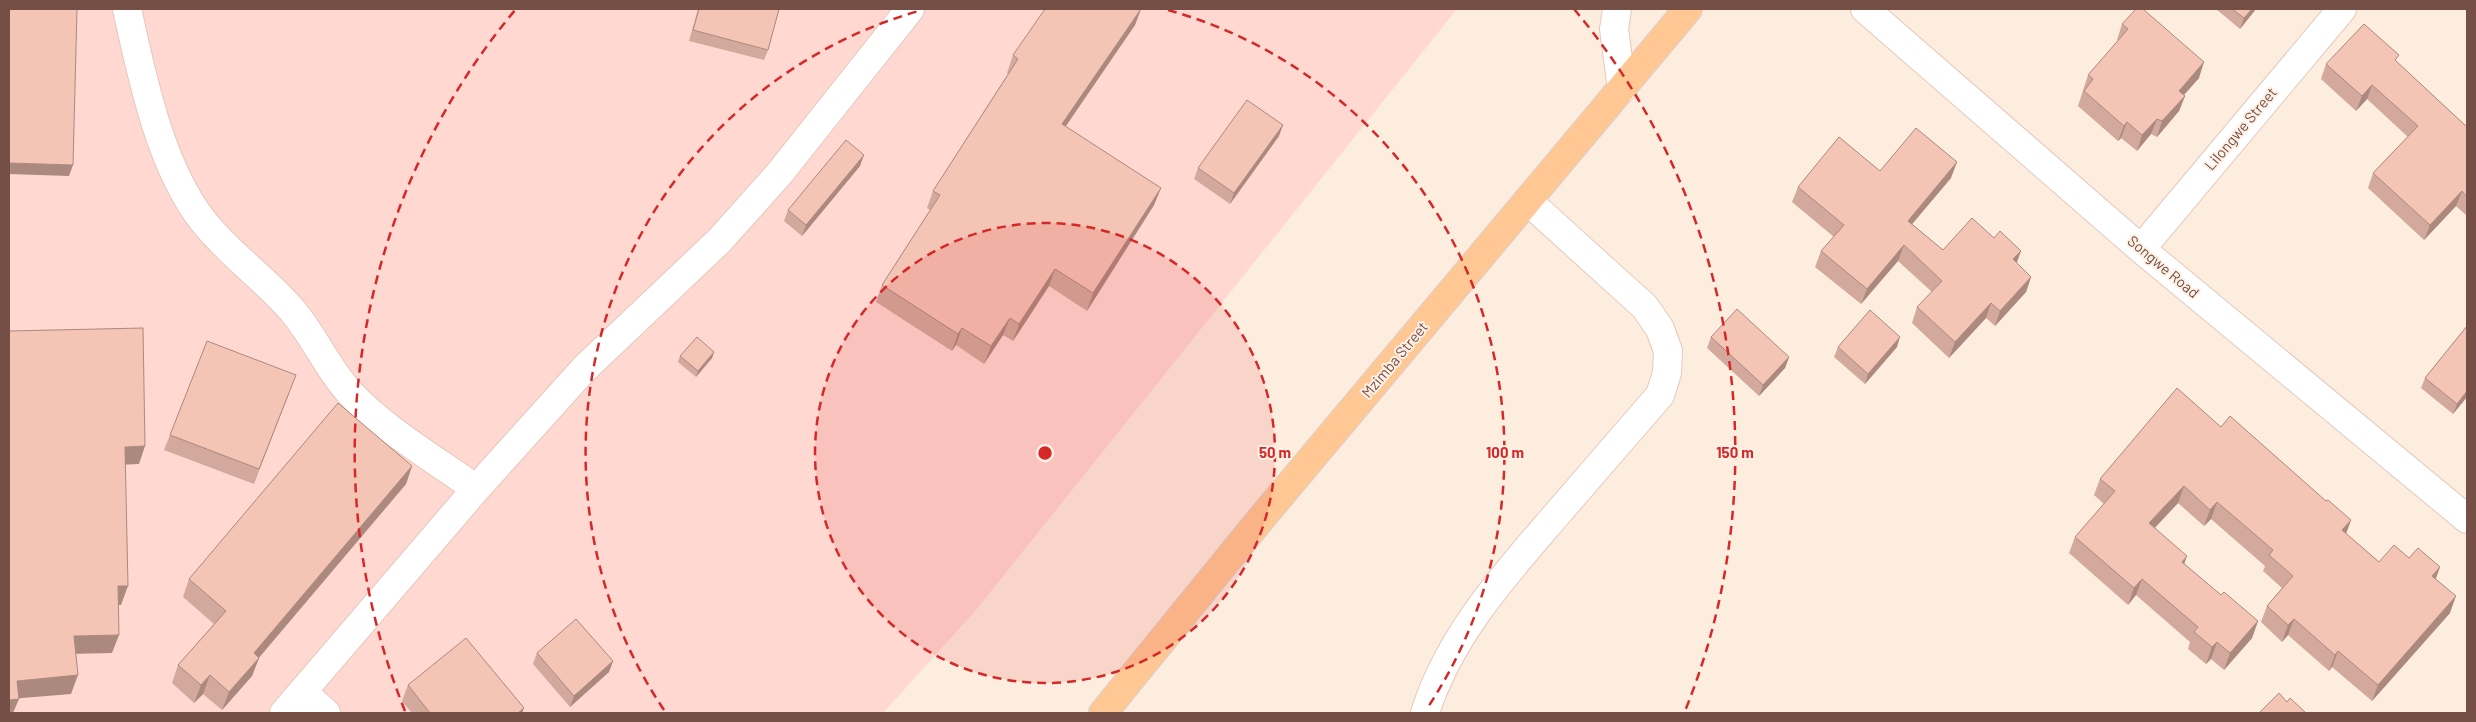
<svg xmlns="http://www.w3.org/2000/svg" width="2476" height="722" font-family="Barlow,sans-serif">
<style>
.commercial{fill:#ffd8d1}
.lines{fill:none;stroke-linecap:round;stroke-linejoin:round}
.minor-casing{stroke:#e4c9bd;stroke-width:30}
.major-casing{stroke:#dbd1cf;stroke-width:30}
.minor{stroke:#fff;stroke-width:28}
.major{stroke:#ffc794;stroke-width:28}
.wall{fill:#d2a99c}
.shaded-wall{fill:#ab897f}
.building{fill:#f4c4b5;stroke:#ab897f}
.ring{fill:none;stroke:#d62828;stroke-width:2.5;stroke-dasharray:9 6}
.labels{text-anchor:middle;stroke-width:4;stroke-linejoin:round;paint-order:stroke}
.street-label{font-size:15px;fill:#754f45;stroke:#fff1e6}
.centre{fill:#d62828;stroke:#fff1e6;stroke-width:2.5}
.ring-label{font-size:15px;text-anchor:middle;font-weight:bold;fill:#d62828;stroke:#fff1e6;stroke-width:4;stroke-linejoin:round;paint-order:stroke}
</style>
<rect width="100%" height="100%" fill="#fdedde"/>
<path class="commercial" d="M9 9H1457L976 610 883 713H9Z"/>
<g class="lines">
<g class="minor-casing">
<path id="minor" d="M127 9C142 77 160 166 203 221 229 254 264 278 291 309 314 335 326 367 350 393 382 428 436 460 476 489
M1617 9 1614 29 1622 89
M1865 9 2141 249 2467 519
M2141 249 2342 9
M304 693 326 713
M284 713 476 489 584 369 719 241 779 174 910 9
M1425 713C1448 639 1501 579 1551 521 1587 479 1624 437 1660 395L1667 373 1668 351 1660 329 1645 307 1529 202"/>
</g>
<g class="major-casing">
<path id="major" d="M1103 713 1260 520 1688 9"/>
</g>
<use href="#minor" class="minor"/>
<use href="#major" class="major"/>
</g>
<path class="wall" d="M698 9H779L768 50 764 60 689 41Z
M1141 9 1135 25 1065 127 1161 188 1154 205 1087 311 1049 286 1013 341 1003 335 984 364 956 345 952 351 876 302 882 285 930 210 927 208 933 191 1008 74 1007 73 1013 55Z
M2216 9H2256L2240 29Z
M2122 24 2199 78 2184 95 2185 96 2179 111 2157 137 2151 134 2137 151 2121 138 2118 141 2078 106 2088 75 2118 41 2117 40Z
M2397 62 2467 127V216L2456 206 2424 240 2368 188 2373 173 2408 137 2367 99 2356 111 2321 79 2326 64Z
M1279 136 1230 204 1194 179 1198 168Z
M860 166 802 236 784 221 788 210Z
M1880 171 1951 178 1912 224 1943 250 1994 238 2021 251 2017 263 2031 277 2026 292 1995 326 1986 318 1949 358 1912 323 1917 307 1932 292 1898 261 1861 304 1815 267 1821 251 1834 237 1792 202 1798 187Z
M2467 326V397L2453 414 2421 388 2425 378Z
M1711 337 1789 357 1785 368 1759 396 1707 348Z
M1838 347H1897L1865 384 1834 357Z
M714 352 712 358 696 377 678 362 680 356Z
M290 391 254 484 164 450 170 435Z
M2221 427 2379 562 2409 558 2436 579 2450 613 2372 701 2332 667 2329 671 2288 635 2282 642 2261 622 2267 606 2282 588 2263 571 2265 566 2211 519 2204 526 2178 503 2155 528 2184 564 2221 595 2258 621 2252 638 2224 670 2211 659 2206 664 2188 649 2190 642 2136 595 2128 605 2069 553 2075 537 2104 504 2094 495 2100 479Z
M412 466 406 484 259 658 252 676 222 710 203 694 194 703 172 683 178 665 214 624 183 597 189 579Z
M537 653 613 661 609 672 570 707 533 664Z
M408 685 524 708 522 713H412L402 701Z"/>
<path class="shaded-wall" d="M1141 9 1135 25 1055 142 1062 124Z
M2252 9H2256L2240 29 2244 18Z
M2204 62 2199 78 2174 106 2179 91Z
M2372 85 2367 99 2356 111 2362 96Z
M2185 96 2179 111 2157 137 2162 121Z
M2157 119 2151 134 2137 151 2142 135Z
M2127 122 2121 138 2118 141 2124 126Z
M1283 125 1279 136 1230 204 1234 193Z
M864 155 860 166 802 236 806 225Z
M1957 162 1951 178 1902 236 1908 221Z
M9 163 73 165 69 176 9 174Z
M1161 188 1154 205 1087 311 1093 293Z
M2462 191 2456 206 2424 240 2430 225Z
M1904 245 1898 261 1861 304 1867 289Z
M2021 251 2015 266 2013 259Z
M1055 269 1049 286 1013 341 1019 324Z
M2031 277 2026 292 1995 326 2000 311Z
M1991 303 1986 318 1949 358 1955 342Z
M1010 318 1003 335 984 364 991 346Z
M962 328 956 345 952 351 958 334Z
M1900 337 1897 347 1865 384 1868 374Z
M714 352 712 358 696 377 698 371Z
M1789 357 1785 368 1759 396 1763 385Z
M2467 391V397L2453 414 2457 404Z
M145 446 139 464 119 465 125 447Z
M412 466 406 484 250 668 259 658 252 676 222 710 229 692 254 653Z
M2184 486 2178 503 2143 540 2149 523Z
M2217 502 2211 519 2204 526 2210 510Z
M2351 520 2345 537 2342 530Z
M2187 556 2181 573 2182 562Z
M2440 567 2434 584 2432 576Z
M2142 579 2136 595 2128 605 2134 588Z
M118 586H128L121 605H111Z
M2456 596 2450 613 2372 701 2378 685Z
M2294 619 2288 635 2282 642 2288 625Z
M2258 621 2252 638 2224 670 2230 653Z
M119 635 112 653 68 654 74 636Z
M2217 642 2211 659 2206 664 2212 647Z
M2338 651 2332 667 2329 671 2335 655Z
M613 661 609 672 570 707 574 696Z
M78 675 71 694 10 699 17 681Z
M210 675 203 694 194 703 201 685Z
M19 699 13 713H9V700Z
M524 708 522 713H518Z"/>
<path class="building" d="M9 9H77L73 165 9 163Z
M699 9H779L768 50 693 30Z
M1045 9H1141L1062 124 1161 188 1093 293 1055 269 1019 324 1010 318 991 346 962 328 958 334 882 285 940 195 933 191 1018 59 1013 55Z
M2136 9H2143L2204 62 2179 91 2185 96 2162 121 2157 119 2142 135 2127 122 2124 126 2084 91 2093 79 2088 75 2128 29 2122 24Z
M2232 9H2252L2244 18Z
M2364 24 2399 55 2395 60 2467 127V197L2462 191 2430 225 2373 173 2418 126 2372 85 2362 96 2326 64Z
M1247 100 1283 125 1234 193 1198 168Z
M1916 128 1957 162 1908 221 1943 250 1972 218 1994 238 2000 231 2021 251 2013 259 2031 277 2000 311 1991 303 1955 342 1917 307 1942 281 1904 245 1867 289 1821 251 1844 225 1798 187 1839 137 1880 171Z
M846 140 864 155 806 225 788 210Z
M1737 309 1789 357 1763 385 1711 337Z
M1870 310 1900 337 1868 374 1838 347Z
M2467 326V391L2457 404 2425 378Z
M143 328 145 446 125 447 128 586H118L119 635 74 636 78 675 17 681 19 699 9 700V331Z
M697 337 714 352 698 371 680 356Z
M207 341 296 375 259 469 170 435Z
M2177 388 2221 427 2230 416 2326 501 2328 500 2351 520 2342 530 2379 562 2394 545 2409 558 2418 548 2440 567 2432 576 2456 596 2378 685 2338 651 2335 655 2294 619 2288 625 2267 606 2293 576 2269 555 2273 550 2217 502 2210 510 2184 486 2149 523 2187 556 2182 562 2221 595 2224 592 2258 621 2230 653 2217 642 2212 647 2194 632 2198 627 2142 579 2134 588 2075 537 2115 491 2100 479Z
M338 403 412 466 254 653 259 658 229 692 210 675 201 685 178 665 226 611 189 579Z
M576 619 613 661 574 696 537 653Z
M466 638 524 708 518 713H430L408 685Z
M2279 693 2287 702 2290 698 2306 713H2259Z"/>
<circle cx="1045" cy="453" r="230" fill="#d62828" fill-opacity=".12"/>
<g class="ring">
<circle cx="1045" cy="453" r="230"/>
<path d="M664 710A460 460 0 0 1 922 10M1168 10A460 460 0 0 1 1426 710"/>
<path d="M405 711A690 690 0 0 1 516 9M1574 9A690 690 0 0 1 1685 711"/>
</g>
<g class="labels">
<g class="street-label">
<text transform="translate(2241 129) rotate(-50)" y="5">Lilongwe Street</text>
<text transform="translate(2163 267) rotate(40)" y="5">Songwe Road</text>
<text transform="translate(1395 360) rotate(-50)" y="5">Mzimba Street</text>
</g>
</g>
<circle cx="1045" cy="453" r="8" class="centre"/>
<g class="ring-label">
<text x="1275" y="458">50 m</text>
<text x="1505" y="458">100 m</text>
<text x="1735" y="458">150 m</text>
</g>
<rect width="2476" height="722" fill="none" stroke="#754f45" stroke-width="20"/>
</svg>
